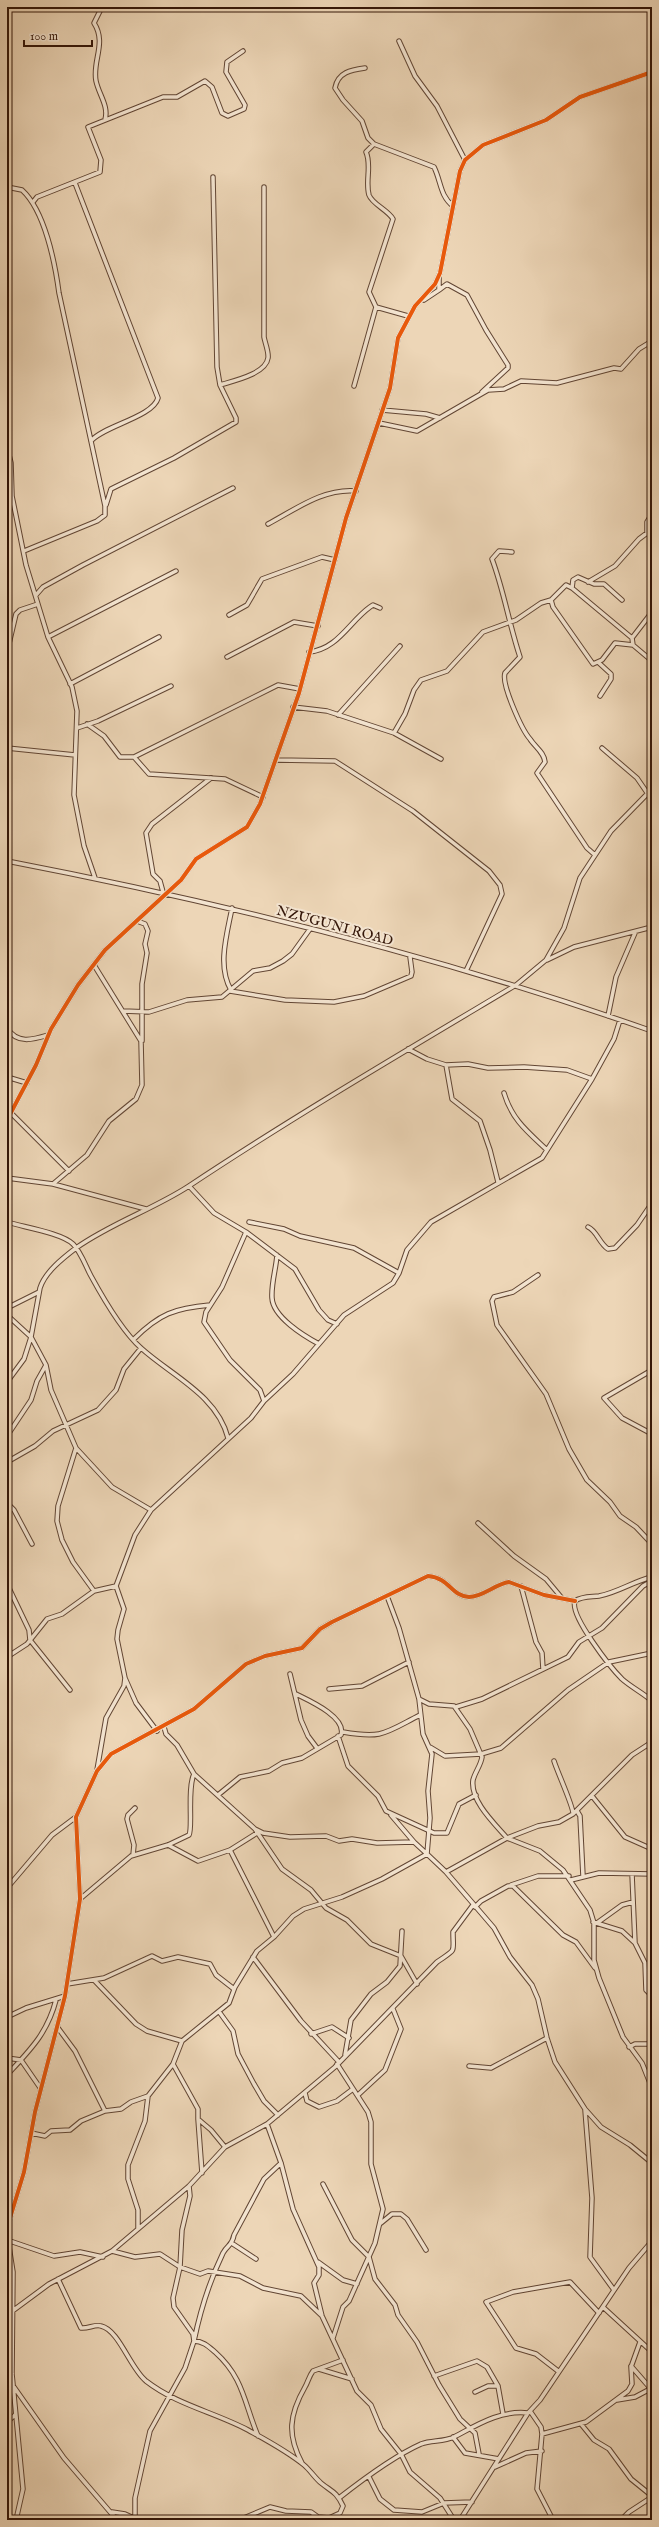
<svg xmlns="http://www.w3.org/2000/svg" width="659" height="2527" font-family="'IM FELL English',serif">
<style>
.lines{fill:none;stroke-linecap:round;stroke-linejoin:round}
.street-casing{stroke:#624634;stroke-width:5.5}
.street{stroke:#f3e4d0;stroke-width:3.5}
.cycleway-casing{stroke:#f3e4d0;stroke-width:6}
.cycleway{stroke:#e8590c;stroke-width:4}
.labels{text-anchor:middle;stroke-width:4;stroke-linejoin:round;paint-order:stroke}
.street-label{font-size:14px;fill:#341608;stroke:#f3e4d0}
</style>
<rect width="100%" height="100%" fill="#edd6b7"/>
<filter id="stains"><feTurbulence type="fractalNoise" baseFrequency=".005" numOctaves="4"/><feColorMatrix values="0 0 0 0 .2 0 0 0 0 .09 0 0 0 0 .02 0 0 0 .5 -.17"/></filter>
<radialGradient id="worn" r=".72"><stop offset=".6" stop-color="#630" stop-opacity="0"/><stop offset="1" stop-color="#630" stop-opacity=".3"/></radialGradient>
<g class="lines">
<g class="street-casing">
<path id="street" d="M399 41 415 76 437 106 465 160
M365 68C351 70 338 72 335 88L343 100 362 121 368 138 374 144 434 167C441 181 440 196 453 206
M105 120C109 106 99 95 96 81 92 61 107 43 94 23L101 9 109 7
M374 144 366 152C372 165 365 181 369 195 372 204 388 210 393 219L369 292 376 307 408 316
M75 183 158 398C153 417 103 426 91 441
M7 187 22 190C45 211 55 263 59 293L105 506V515L97 521 24 551
M33 202 37 197 100 172 101 160 88 127 163 97H177L205 81 212 87 222 113 228 116 244 109 245 105 226 72 227 62 243 51
M439 290 447 284 467 295 486 330 508 365V368L482 392
M424 300 439 290V277
M220 385C233 381 266 374 268 358 269 352 265 343 264 337V187
M354 386 376 307
M382 410 426 414 440 418
M379 423 417 431 488 390 504 389 521 381 557 383 614 368 621 369 639 349 652 341
M7 447 11 463 12 496 26 565 48 637 72 687 77 711 74 795 84 846 95 878
M106 505 111 489 115 487 174 458 236 422V418L220 385 217 367 213 177
M268 524C296 509 324 488 356 491
M512 552 499 551 492 559C504 591 509 624 520 657L505 673C501 684 522 730 530 739 535 747 544 752 545 762L537 773 587 848 595 855
M588 582 615 566 639 539 647 533V522L652 514
M572 588 573 580 578 577 594 584H604L622 600
M36 595 43 587 83 565 233 488
M551 600 566 585 572 588 632 638
M229 615 247 605 262 579 322 557 335 560
M48 637 176 571
M633 645 632 638 652 612
M7 652 16 614 20 610 38 604
M309 652C338 649 349 622 370 607L373 605 380 608
M227 657 294 622 318 626
M599 663 611 674V679L600 696
M70 684 159 637
M293 707 327 711 394 733 405 714 414 690 421 680 447 671 483 632 516 620 541 603 551 600 553 607 593 664 602 660 615 643 633 645 652 661
M338 715 400 646
M87 724 104 736 120 757H134L149 774 225 779 263 797
M77 728 98 721 171 686
M394 733 441 759
M7 748 75 755
M602 748 637 778 648 794
M134 757 278 685 300 689
M277 760 335 761 413 811 489 871 500 885 502 894 466 971
M7 861C225 903 442 957 652 1031
M163 892 160 881 153 874 146 833 152 824 211 778
M137 921 145 924 148 931 145 944 147 953 142 984V1041
M547 960 574 947 652 927
M231 990C217 966 227 934 232 908
M230 991 285 1000 334 1002 364 996 411 976 412 972 410 957
M123 1011 149 1012 187 1000 222 997 253 971 270 968 283 961 292 954 310 929
M608 1016 616 977 635 933
M7 1028C17 1044 32 1040 48 1035
M408 1049 427 1059 446 1065 468 1064 488 1068 524 1067 567 1070 592 1079
M446 1065 452 1099 480 1121 490 1150 498 1182
M7 1077 27 1083
M7 1085V1101
M504 1093C512 1120 528 1132 547 1150
M7 1105 12 1114 69 1171
M7 1120 36 1065 51 1029 78 985 105 950 181 880 196 859 247 827 260 804 299 693 346 518 390 388 398 338 415 306 435 284 440 273 460 171 465 160 483 145 546 120 580 97 652 72
M7 1178 53 1184 146 1209
M53 1184 87 1155 109 1121 136 1099 142 1085 141 1041 94 965
M189 1186 214 1213 246 1232 295 1269 319 1310 328 1320 337 1324
M7 1222C23 1227 62 1233 73 1244 81 1252 86 1267 91 1276 103 1298 123 1332 141 1348 172 1376 217 1395 228 1438
M249 1222 284 1229 300 1236 354 1248 399 1273
M588 1227C597 1231 599 1243 608 1249L615 1248 637 1225 652 1203
M246 1232 222 1287 206 1312 204 1322 230 1360 260 1390 264 1401
M277 1255C276 1269 271 1284 272 1298 273 1317 304 1336 319 1344
M538 1275 513 1292 494 1297 492 1301 497 1325 546 1394 569 1449 587 1480 610 1502 620 1516 636 1527 652 1544
M7 1308 39 1292
M7 1315 31 1337 24 1359 7 1382
M134 1339C159 1314 175 1308 210 1305
M46 1365 51 1390 76 1448 112 1487 151 1510
M652 1370 604 1398 622 1418 652 1434
M7 1436 31 1400 37 1381 46 1365 31 1337 40 1288C45 1272 63 1258 76 1248 111 1223 154 1209 189 1186 296 1115 407 1050 516 985L546 960 564 928 580 878 611 831 652 789
M76 1448 58 1506 57 1521 62 1540 73 1562 94 1591
M7 1462 35 1446 53 1431 98 1410 116 1390 124 1369 141 1348
M7 1503 14 1510 32 1544
M478 1523 514 1556 546 1579 561 1597
M652 1577C634 1581 617 1593 599 1596 591 1597 582 1596 575 1601 569 1615 611 1668 622 1679 631 1687 643 1693 652 1701
M7 1584 29 1630 30 1640 70 1690
M521 1586 536 1642 542 1653 543 1669
M387 1596 399 1628 419 1699 423 1734 432 1754 428 1791 430 1818 427 1854 446 1872 494 1928 510 1957 532 1985 538 1999 547 2038 555 2062 585 2109 601 2127 630 2145 652 2163
M7 1657 27 1644 47 1619 62 1614 94 1591 116 1586
M290 1674 301 1720 308 1736 317 1748
M125 1678 136 1703 157 1731
M329 1689 362 1686 409 1662
M419 1699 429 1704 454 1706 470 1729 482 1757C481 1765 475 1772 473 1780 470 1801 495 1824 507 1838L538 1826 559 1822 573 1814 632 1755 652 1742
M456 1707 482 1699 568 1657 579 1642 602 1628 643 1586 652 1581
M164 1727 166 1734 177 1745 194 1774 255 1829 282 1869 311 1890 326 1908 347 1920 371 1944 401 1956 417 1984
M343 1732C383 1739 385 1733 420 1715
M338 1736 348 1766 378 1796 386 1811 434 1833H447L459 1804 476 1795
M430 1747 445 1756 481 1754 501 1748 568 1690 609 1662 652 1653
M554 1761C557 1771 574 1808 573 1814
M97 1770 106 1718 124 1686 125 1678 117 1639 118 1630 124 1609 116 1586 135 1535 151 1510 251 1418 264 1401 293 1374 344 1315 393 1283 399 1273 407 1250 431 1222 542 1158 592 1079 614 1039 620 1020
M218 1795 240 1777 269 1771 282 1763 302 1758 341 1735C347 1717 308 1700 296 1694
M592 1796 625 1837 652 1849
M577 1811 580 1816 583 1876
M391 1815 414 1842
M255 1829 263 1833 290 1837 326 1836 339 1841 352 1839 377 1843 414 1842 427 1854
M168 1845 198 1861 230 1850 257 1833
M230 1850 274 1937
M133 1855 134 1845 127 1819 128 1815 135 1808
M446 1872 507 1838 540 1851 563 1870 590 1910 594 1923V1960L599 1978 623 2037 642 2063 652 2088
M632 1874 635 1943 645 1963 646 1990 652 1996
M571 1880 599 1873 652 1874
M511 1885 538 1876H569
M7 1888 52 1835 76 1817
M80 1899 131 1856 168 1845 189 1835C193 1829 187 1788 194 1774
M475 1907 481 1901 508 1886H513L563 1935 576 1942 595 1968
M593 1922 622 1931 635 1943
M597 1923 622 1905 633 1902
M253 1957 301 2021 339 2062
M94 1980 136 2024 147 2031 182 2041 229 2003 235 1987 257 1951 274 1937 293 1916 304 1909 342 1897 382 1879 427 1854
M67 1984 104 1978 152 1956 162 1961 178 1957 210 1964 216 1975 234 1989
M220 2013 233 2031 238 2054 254 2084 264 2101 278 2115
M7 2017 26 2008 65 1996
M311 2034 332 2027 349 2038
M629 2047 635 2044H652
M345 2055 351 2020 371 1994 387 1982 400 1966 402 1931
M7 2058 21 2060 41 2089
M173 2064 198 2109V2119L211 2130 225 2147
M469 2066 491 2068 547 2038
M7 2075C30 2050 47 2034 56 2000
M305 2093 307 2101 319 2107 337 2101 353 2089
M358 2095 385 2070 401 2029 393 2009
M585 2110 592 2198 590 2257 614 2290
M105 2111 121 2109 131 2102 148 2096 173 2064 182 2041
M198 2119 202 2173
M31 2133 45 2136 51 2131 70 2130 81 2121 105 2111 75 2051 58 2028
M323 2184 352 2240 369 2257 375 2279 395 2305 398 2315 417 2342 439 2385 460 2419 475 2433 479 2454
M381 2223 392 2214H401L407 2219 426 2250
M7 2228 24 2172 35 2112 65 1996 80 1899 76 1817 97 1771 111 1754 194 1709 246 1664 265 1656 302 1648 320 1629 332 1622 428 1576C450 1578 451 1596 469 1597 483 1597 495 1584 509 1582L544 1595 575 1601
M138 2229V2210L128 2179V2165L145 2121 148 2096
M7 2234 13 2272 12 2374 23 2489 16 2520
M7 2240 54 2256 80 2252 103 2257
M233 2244 256 2259
M112 2251 135 2257 160 2254 180 2267 200 2274 208 2271 240 2276 263 2288 301 2296 321 2315
M318 2262 343 2280 357 2284
M58 2279 81 2328C88 2329 95 2324 101 2326 119 2330 130 2368 146 2381 177 2405 214 2412 248 2430 266 2440 287 2451 304 2465 310 2470 315 2478 321 2483 332 2492 336 2491 343 2506L340 2513 329 2518 318 2517 311 2512 286 2511 270 2507 239 2520
M604 2308 652 2352
M7 2315 49 2284 112 2251 189 2186 225 2147 267 2124
M333 2338 343 2307 349 2301 375 2243 383 2209 371 2164V2122L368 2112 337 2064
M631 2366 651 2389
M319 2369 352 2379
M558 2371 536 2354 516 2348 486 2302 513 2292 570 2282 599 2313
M434 2376 477 2361 487 2367 498 2386
M14 2387 64 2458 117 2520
M475 2392 488 2386H498L503 2414
M617 2400 635 2397 652 2388
M530 2411 541 2427 542 2434 537 2489 553 2520
M7 2422 15 2415
M581 2424 594 2440 609 2449 631 2479 652 2496
M542 2434 586 2422 628 2391 632 2384 631 2367 640 2342
M258 2436C244 2403 244 2378 215 2352 209 2347 203 2341 194 2341 200 2312 210 2280 223 2253 228 2244 232 2246 234 2235L264 2179 281 2163
M453 2437 465 2453 499 2459
M302 2463C287 2435 289 2415 305 2387 308 2382 309 2376 313 2371L343 2360
M495 2467 526 2453 542 2451
M369 2477 380 2499 394 2510 422 2512 444 2503 472 2502
M339 2498C362 2480 394 2456 421 2444 432 2440 443 2442 454 2437 477 2425 500 2410 528 2413
M112 2512 125 2514 136 2519
M135 2520V2498L150 2431 185 2368 194 2341 193 2334 174 2307 173 2298 180 2267 182 2230 190 2196 189 2186
M213 2520 218 2518 221 2520
M454 2520 440 2498 410 2472 401 2454 381 2429 371 2405 357 2391 322 2316 314 2283 319 2275V2267L293 2209 281 2163 267 2124 335 2067 437 1962C457 1948 453 1954 453 1932L473 1905
M460 2520 528 2413 540 2400 629 2268 652 2241
M621 2520 629 2512 652 2497"/>
</g>
<use href="#street" class="street"/>
<g class="cycleway-casing">
<path id="cycleway" d="M7 1120 36 1065 51 1029 78 985 105 950 181 880 196 859 247 827 260 804 299 693 346 518 390 388 398 338 415 306 435 284 440 273 460 171 465 160 483 145 546 120 580 97 652 72
M7 2228 24 2172 35 2112 65 1996 80 1899 76 1817 97 1771 111 1754 194 1709 246 1664 265 1656 302 1648 320 1629 332 1622 428 1576C450 1578 451 1596 469 1597 483 1597 495 1584 509 1582L544 1595 575 1601"/>
</g>
<use href="#cycleway" class="cycleway"/>
</g>
<g class="labels">
<g class="street-label">
<text transform="translate(335 925) rotate(15)" y="5">NZUGUNI ROAD</text>
</g>
</g>
<rect width="659" height="2527" fill="none" stroke="#edd6b7" stroke-width="24"/>
<rect x="8" y="8" width="643" height="2511" fill="none" stroke="#341608" stroke-width="2"/>
<rect x="12" y="12" width="635" height="2503" fill="none" stroke="#341608"/>
<path d="M24 40v6h68v-6" fill="none" stroke="#341608" stroke-width="2"/>
<text x="30" y="40" font-size="12" fill="#341608" stroke="#f3e4d0" stroke-width="3" paint-order="stroke">100 m</text>
<rect width="100%" height="100%" filter="url(#stains)"/>
<rect width="100%" height="100%" fill="url(#worn)"/>
</svg>
